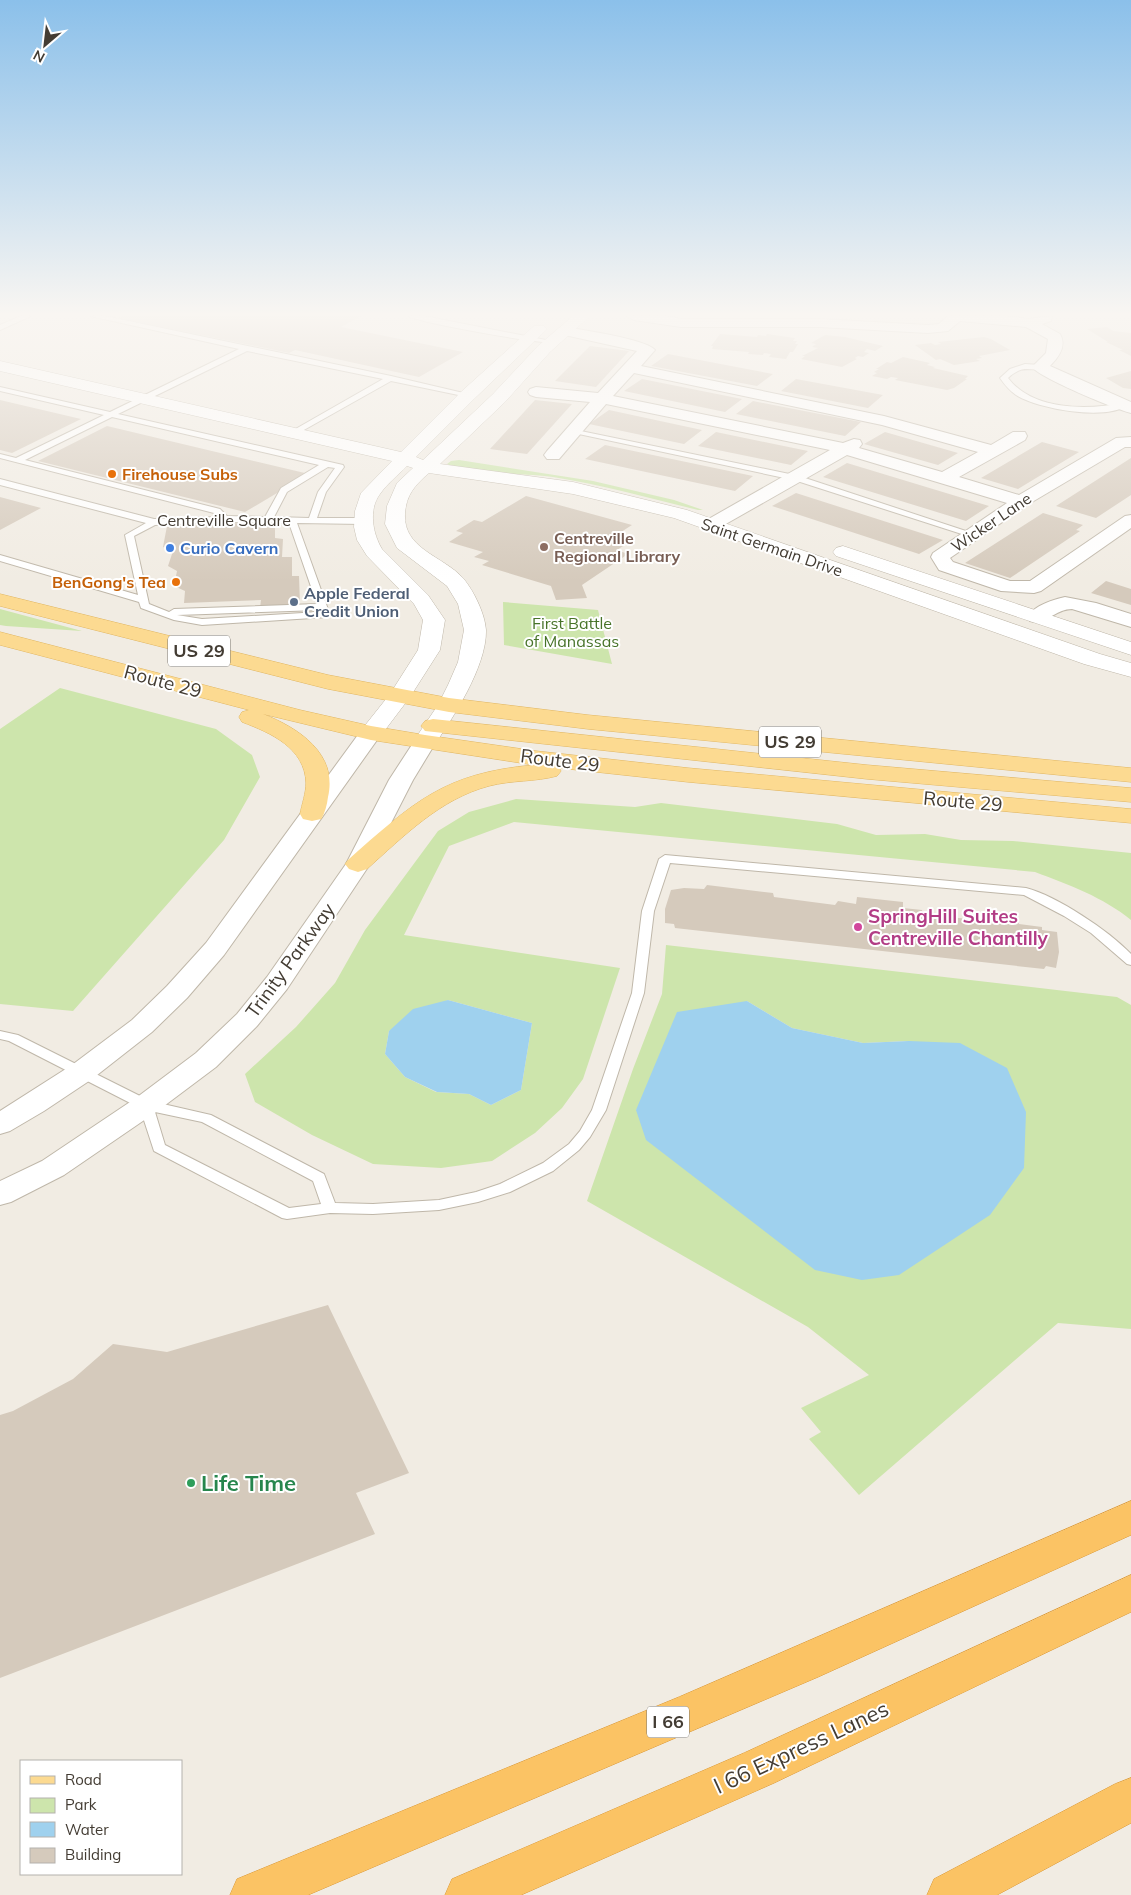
<svg xmlns="http://www.w3.org/2000/svg" width="1131" height="1895" font-family="Mulish,sans-serif">
<style>
.green{fill:#cde5ac;fill-rule:evenodd}
.water{fill:#9fd1ee}
.building{fill:#d5cabc}
.lines{fill:none;stroke-linecap:round;stroke-linejoin:round}
.service-casing{stroke:#bfb7a9;stroke-width:2}
.minor-casing{stroke:#bfb7a9;stroke-width:2}
.tertiary-casing{stroke:#bfb7a9;stroke-width:1}
.primary-casing{stroke:#e1b661;stroke-width:1}
.motorway-casing{stroke:#da9734;stroke-width:1}
.service{fill:#fff;fill-rule:evenodd}
.minor{fill:#fff;fill-rule:evenodd}
.tertiary{fill:#fff;fill-rule:evenodd}
.primary{fill:#fcda91;fill-rule:evenodd}
.motorway{fill:#fbc364;fill-rule:evenodd}
.food-dot{fill:#e8710a;stroke:#fff;stroke-width:2}
.education-dot{fill:#8d6e63;stroke:#fff;stroke-width:2}
.shop-dot{fill:#3f7fe0;stroke:#fff;stroke-width:2}
.service-dot{fill:#5c6f8a;stroke:#fff;stroke-width:2}
.hotel-dot{fill:#d1479c;stroke:#fff;stroke-width:2}
.leisure-dot{fill:#2e9e5b;stroke:#fff;stroke-width:2}
.labels{text-anchor:middle;stroke-width:4;stroke-linejoin:round;paint-order:stroke}
.far-food-label{font-size:16px;font-weight:bold;fill:#c56008;stroke:#fff;text-anchor:start}
.far-street-label{font-size:16px;fill:#433c33;stroke:#fff}
.far-education-label{font-size:16px;font-weight:bold;fill:#785e54;stroke:#fff;text-anchor:start}
.far-shop-label{font-size:16px;font-weight:bold;fill:#366cbe;stroke:#fff;text-anchor:start}
.far-service-label{font-size:16px;font-weight:bold;fill:#4e5e75;stroke:#fff;text-anchor:start}
.far-park-label{font-size:16px;fill:#477328;stroke:#fff}
.shield{fill:#fff;stroke:#7b7670;stroke-width:1}
.shield-label{font-size:18px;font-weight:bold;fill:#433c33}
.street-label{font-size:19px;fill:#433c33;stroke:#fff}
.hotel-label{font-size:19px;font-weight:bold;fill:#b23c85;stroke:#fff;text-anchor:start}
.near-leisure-label{font-size:22px;font-weight:bold;fill:#27864d;stroke:#fff;text-anchor:start}
.near-street-label{font-size:22px;fill:#433c33;stroke:#fff}
</style>
<rect width="100%" height="100%" fill="#f1ece3"/>
<path class="green" d="M459 460 593 481 674 500 703 510H698C650 498 602 485 553 477 529 473 464 474 447 464L451 461Z
M503 602 598 610 612 664 504 645Z
M0 609 82 631 6 626 0 625Z
M60 688 216 729 252 755 260 777 224 840 73 1011 0 1004V729Z
M516 799 635 807 661 803 837 824 876 835 925 834 961 840 1013 841 1131 853V920C1103 897 1069 885 1035 872L514 822 449 846 404 935 620 968 583 1079 562 1108 535 1133 492 1161 441 1168 373 1164 312 1135 255 1102 245 1074 296 1027 335 983 365 930 438 831 469 812ZM448 1000 532 1023 521 1090 491 1105 469 1094 436 1092 405 1077 385 1054 389 1031Z
M666 945 1117 997 1131 1005V1329L1058 1323 859 1495 809 1439 821 1432 801 1408 869 1375 808 1327 587 1201 633 1069 662 994ZM747 1001 792 1028 863 1043 909 1041 636 1110Z"/>
<path class="water" d="M448 1000 532 1023 521 1090 491 1105 469 1094 437 1092 405 1077 385 1054 389 1031 413 1009Z
M747 1001 792 1028 863 1043 909 1041 960 1043 1007 1068 1026 1112 1024 1168 990 1215 899 1275 862 1280 815 1270 646 1140 636 1110 677 1012Z"/>
<path class="building" d="M122 316H361L341 327 463 352 419 377 295 350 289 353 118 318Z
M1107 327 1113 331 1131 333V356L1119 350H1123L1106 342H1108L1087 329Z
M720 334 757 337 758 335 766 336 767 334 795 338 793 341H797L795 344H798L793 352H790L786 359 769 357 771 354 764 353 763 355 748 354 749 352 712 349 713 346H711Z
M825 335 845 337 883 346 875 351 867 349 864 352 869 353 863 357 858 356 855 358 857 359 842 367 801 359 805 356H802L818 348 812 347 816 344 811 343Z
M984 337 991 339 1010 350 979 356 982 358 976 359 980 361 954 365 940 359 936 360 915 345 931 343 935 345 941 344 938 342Z
M590 346 629 351 596 387 555 381Z
M668 354 773 374 757 386 651 366Z
M903 357 930 363 927 365 935 367 933 368 968 376 965 379H967L954 388 947 390 895 380 898 378 891 377 887 379 872 376 877 373 874 372 879 369H876L887 362 891 363Z
M1131 371V389L1123 388 1106 378Z
M642 379 742 399 725 412 624 391Z
M796 379 883 395 868 408 781 391Z
M0 400 81 419 12 453 0 450Z
M535 400 572 404 527 454 490 449Z
M753 401 861 422 845 436 736 414Z
M609 410 702 430 684 444 589 424Z
M107 426 309 474 245 512 38 461Z
M716 432 808 451 791 465 698 446Z
M885 432 958 453 938 465 864 444Z
M1042 442 1079 452 1018 489 981 478Z
M605 445 753 476 735 491 585 459Z
M1131 458V495L1096 518 1056 506Z
M847 463 989 506 966 521 823 477Z
M796 493 943 540 919 554 772 506Z
M526 496 632 525 610 539 626 544 617 550 628 554 582 585 587 598 556 600 551 586 482 565 489 561 474 557 483 552 449 542 463 533 456 531 474 520 482 522Z
M0 497 41 508 0 530Z
M1043 513 1083 525 1076 530 1080 531 1010 578 965 563Z
M275 522V538L283 539 282 557H292V576H299L300 605 260 608 261 600 184 603 185 591 174 586 177 571 168 566 173 551 163 547 167 526Z
M1106 581 1131 589V605L1091 593Z
M707 885 773 893 774 897 835 905 838 901 856 904 857 897 903 902V908L922 910 923 914 986 921 987 916 1017 919 1019 924 1042 927V930L1057 932 1059 952 1056 968 1046 966 1044 969 675 928 674 924 665 923V909L671 890 684 888 704 889Z
M328 1305 409 1473 356 1493 375 1534 0 1678V1415L13 1411 73 1379 113 1344 167 1352Z"/>
<g class="lines">
<g class="service-casing">
<path id="service" d="M21 316H31L0 330V325Z
M90 316H105L391 376 472 395 468 397 391 381 295 435 291 433 292 431 383 379 247 351 118 414 343 465 344 467 326 492 317 518H363L367 521 363 524 297 523 330 615 328 617 202 625 174 620 141 608 139 602 0 561V555L138 595 125 535 146 523 0 485V479L154 519 218 517 214 513 0 458V454L16 458 104 415 0 391V387L110 412 239 349ZM112 417 319 465 281 488 265 517 227 516 220 509 25 460ZM328 467 335 468 318 492 309 518 274 517 287 492ZM225 522 289 523 317 604 174 609 169 612 149 604 134 536 155 525ZM319 610V612L202 619 177 615Z
M408 316H424L556 342C549 346 420 323 408 316Z
M1025 364 1040 365 1044 367C1032 374 1025 362 1008 378 1033 411 1087 410 1124 403L1128 405C1106 421 1038 409 1016 395 1009 390 1005 385 1000 378L1010 369Z
M571 429 799 476 975 534 974 536H968L794 480 574 433 570 431Z
M665 855 1026 888C1057 896 1109 931 1131 954V965L1127 964 1091 933 1064 916 1024 895 670 863 654 911 644 993 606 1110 590 1137 579 1150 553 1171 510 1192 478 1202 439 1210 373 1214 330 1213 287 1219 282 1218 154 1151 140 1108 9 1041 0 1039V1031L18 1035 150 1101 211 1115 324 1174 335 1203 373 1204 439 1200 476 1192 500 1184 543 1163 569 1144 580 1131 592 1110 632 993 642 911 659 859ZM155 1112 202 1122 313 1181 321 1204 289 1208 165 1145Z"/>
</g>
<g class="minor-casing">
<path id="minor" d="M627 316H666L681 319H820L928 325 939 324 948 316H1006L1028 319 1052 316 1051 321 1042 324 1060 334C1067 346 1059 357 1050 366L1131 402V413C1115 409 1040 378 1032 367L1046 353 1048 339 1026 327 960 321 948 331 928 333 820 327H681L634 320Z
M565 327C582 330 646 339 655 350L641 366 884 416 991 445 1013 432H1025L1027 436 1025 440 959 477 1019 495 1116 438 1131 437V447H1125L1027 505 950 558 953 562 1010 581H1030L1125 516 1131 515V528L1041 591 1034 593 1001 591 939 570 931 557 933 553 1007 503 847 455 717 529 711 530 705 529 702 525 705 521 830 450 606 404 559 459H547L544 455 547 451 590 402 536 397 530 395 528 392 530 389 536 387 598 393 637 351 560 334 558 331 560 328ZM634 373 882 425 978 452 942 472 859 448 862 444 860 440 854 439 843 443 613 396Z
M1065 597 1096 603 1131 614V627L1072 609C1055 609 1047 625 1030 621L1027 617C1035 605 1052 600 1065 597Z
M371 726 379 728 382 733 224 955 187 998 152 1032 92 1079 44 1111 10 1131 0 1134V1111L72 1065 132 1020 167 986 206 943 363 728Z
M425 735 433 737 436 742 413 780 370 864 287 989 257 1026 216 1067 156 1112 64 1175 11 1202 0 1205V1181L42 1161 136 1098 196 1053 237 1014 267 977 346 864 389 780 417 737Z"/>
</g>
<g class="tertiary-casing">
<path id="tertiary" d="M573 316H590L550 352 505 402 440 464 573 482 687 510 1100 654 1131 663V677L1084 664 674 518 573 494 429 473C415 485 406 495 405 514 403 549 443 556 463 578 474 591 485 614 486 630 487 666 453 718 433 747L425 749 417 747 413 742 438 705 448 685 458 662 464 630 458 604 447 586 397 548 385 524 387 506 397 483 413 468 407 466C398 475 387 484 380 494 368 510 373 534 382 549L428 595 445 620 440 650 410 697 379 738 371 740 363 738 359 733 390 694 418 650 423 620 414 604 367 556 357 540 354 527 355 511 361 493 392 461 0 371V361L401 452 462 391 534 326H544L547 329 544 332 474 399 416 457 423 460 493 394 538 346Z
M843 546 1131 642V655L836 556 833 552 836 548Z"/>
</g>
<g class="primary-casing">
<path id="primary" d="M0 594 328 675 449 698 588 715 1131 768V782L588 729 449 712 328 689 0 606Z
M0 632 300 710 371 726 425 735 536 751 688 768 1131 809V823L688 782 559 768 561 771 557 776C535 782 512 780 489 786 440 799 404 836 367 869L358 872 349 869 345 864 349 859C414 802 444 773 534 765L371 740 263 714C299 728 338 754 328 797 327 805 325 813 321 819L312 821 303 819 300 814C302 804 306 793 306 783 305 748 271 733 242 722L239 717 242 712 249 710 0 645Z
M433 719 867 765 1131 788V802L867 779 425 731 421 726 425 721Z"/>
</g>
<g class="motorway-casing">
<path id="motorway" d="M1131 1501V1535L818 1677 308 1895H230L237 1879 679 1697Z
M1131 1575V1612L774 1783 521 1895H445L452 1879 744 1753Z
M1131 1778V1823L997 1895H927L934 1879 1115 1784Z"/>
</g>
<use href="#service" class="service"/>
<use href="#minor" class="minor"/>
<use href="#tertiary" class="tertiary"/>
<use href="#primary" class="primary"/>
<use href="#motorway" class="motorway"/>
</g>
<linearGradient id="sky" x2="0" y2="1"><stop stop-color="#8bc0ea"/><stop offset="0.54" stop-color="#f9f6f2"/><stop offset="1" stop-color="#f9f6f2" stop-opacity="0"/></linearGradient>
<rect width="1131" height="582" fill="url(#sky)"/>
<g class="food-dot">
<circle cx="112" cy="474" r="5"/>
<circle cx="176" cy="582" r="5"/>
</g>
<circle class="education-dot" cx="544" cy="547" r="5"/>
<circle class="shop-dot" cx="170" cy="548" r="5"/>
<circle class="service-dot" cx="294" cy="602" r="5"/>
<circle class="hotel-dot" cx="858" cy="927" r="5"/>
<circle class="leisure-dot" cx="191" cy="1483" r="5"/>
<g class="labels">
<g class="far-food-label">
<text x="122" y="480">Firehouse Subs</text>
<text x="166" y="588" text-anchor="end">BenGong's Tea</text>
</g>
<g class="far-street-label">
<text x="224" y="526">Centreville Square</text>
<text transform="translate(991 522) rotate(-34)" y="6">Wicker Lane</text>
<text transform="translate(772 547) rotate(19)" y="6">Saint Germain Drive</text>
</g>
<g class="far-education-label">
<text x="554" y="544">Centreville<tspan x="554" dy="18">Regional Library</tspan></text>
</g>
<g class="far-shop-label">
<text x="180" y="554">Curio Cavern</text>
</g>
<g class="far-service-label">
<text x="304" y="599">Apple Federal<tspan x="304" dy="18">Credit Union</tspan></text>
</g>
<g class="far-park-label">
<text x="572" y="629">First Battle<tspan x="572" dy="18">of Manassas</tspan></text>
</g>
<g class="shield">
<rect x="168" y="635.5" width="62" height="31" rx="4"/>
<rect x="759" y="726.5" width="62" height="31" rx="4"/>
<rect x="647" y="1706.5" width="42" height="31" rx="4"/>
</g>
<g class="shield-label">
<text x="199" y="657">US 29</text>
<text x="790" y="748">US 29</text>
<text x="668" y="1728">I 66</text>
</g>
<g class="street-label">
<text transform="translate(163 681) rotate(15)" y="7">Route 29</text>
<text transform="translate(560 760) rotate(7)" y="7">Route 29</text>
<text transform="translate(963 801) rotate(5)" y="7">Route 29</text>
<text transform="translate(290 960) rotate(-54)" y="7">Trinity Parkway</text>
</g>
<g class="hotel-label">
<text x="868" y="923">SpringHill Suites<tspan x="868" dy="22">Centreville Chantilly</tspan></text>
</g>
<g class="near-leisure-label">
<text x="201" y="1491">Life Time</text>
</g>
<g class="near-street-label">
<text transform="translate(801 1747) rotate(-25)" y="8">I 66 Express Lanes</text>
</g>
</g>
<rect x="20" y="1760" width="162" height="115" fill="#ffffff" stroke="#b4b1ad"/>
<rect x="30" y="1776" width="25" height="8" fill="#fcda91" stroke="#b4b1ad"/>
<text x="65" y="1785" font-size="15" fill="#433c33">Road</text>
<rect x="30" y="1798" width="25" height="15" fill="#cde5ac" stroke="#b4b1ad"/>
<text x="65" y="1810" font-size="15" fill="#433c33">Park</text>
<rect x="30" y="1822" width="25" height="15" fill="#9fd1ee" stroke="#b4b1ad"/>
<text x="65" y="1835" font-size="15" fill="#433c33">Water</text>
<rect x="30" y="1848" width="25" height="15" fill="#d5cabc" stroke="#b4b1ad"/>
<text x="65" y="1860" font-size="15" fill="#433c33">Building</text>
<g transform="translate(45 45) rotate(208)" stroke="#ffffff" stroke-width="4" paint-order="stroke">
<path d="M0-4L9 19L0 12L-9 19Z" fill="#433c33"/>
<text y="-8" font-size="14" font-weight="bold" text-anchor="middle" fill="#433c33">N</text>
</g>
</svg>
